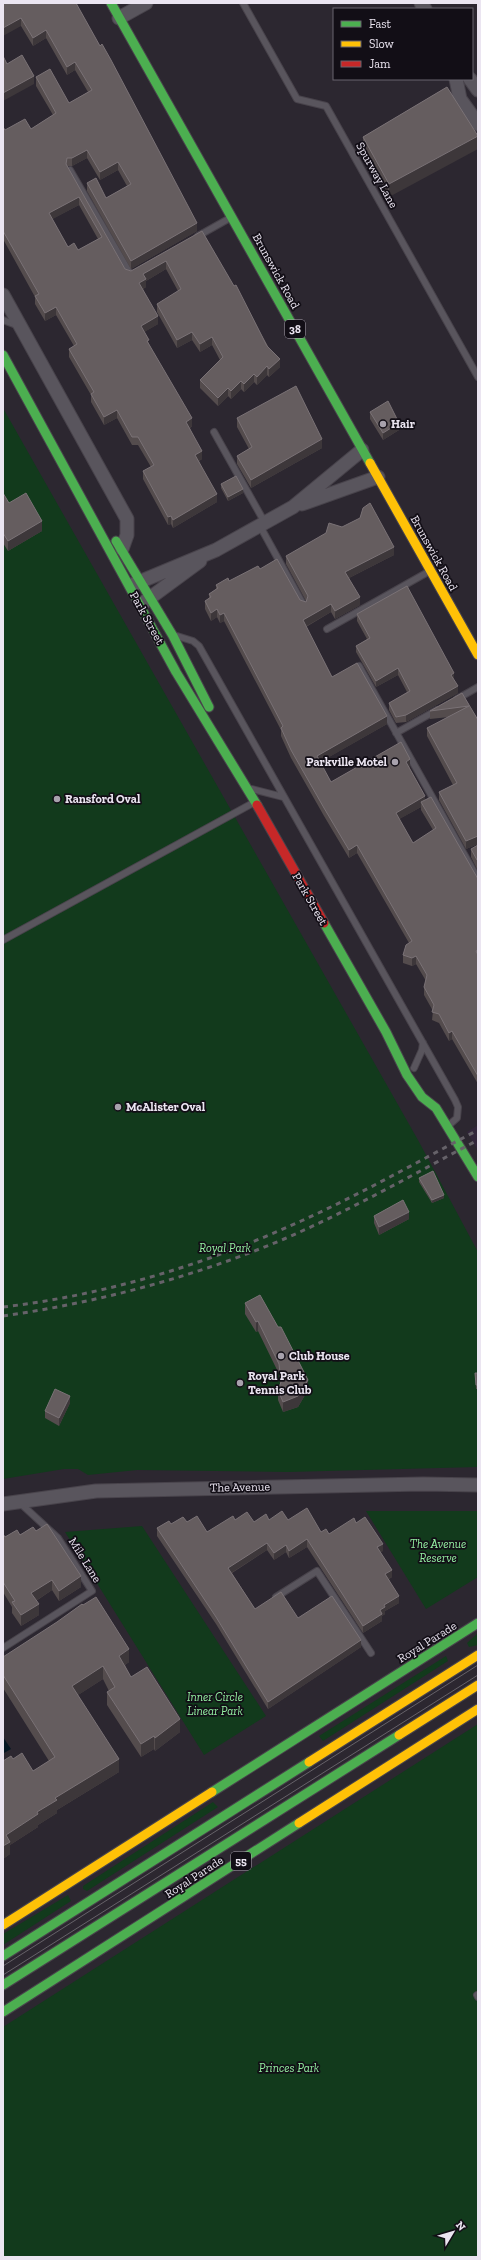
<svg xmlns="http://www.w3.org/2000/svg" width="481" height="2260" font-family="'Zilla Slab',serif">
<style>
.built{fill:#32263b}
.green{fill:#123a1c}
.water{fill:#041623}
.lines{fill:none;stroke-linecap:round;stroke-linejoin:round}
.lane-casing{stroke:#48434b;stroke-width:8}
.street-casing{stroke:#48434b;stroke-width:15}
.fast-casing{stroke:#48434b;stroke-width:11}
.slow-casing{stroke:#48434b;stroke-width:11}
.jam-casing{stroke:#48434b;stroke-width:11}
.lane{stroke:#59555d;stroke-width:6}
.street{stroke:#59555d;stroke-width:13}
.fast{stroke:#4caf50;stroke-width:9}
.slow{stroke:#ffc107;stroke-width:9}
.jam{stroke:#c62828;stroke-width:9}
.tram{stroke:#666269;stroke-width:1}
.rail{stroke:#666269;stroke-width:3;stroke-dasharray:5 5;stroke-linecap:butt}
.wall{fill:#544c4d;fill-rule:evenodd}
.shaded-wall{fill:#3d373a}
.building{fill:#655d5f;stroke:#7a7276;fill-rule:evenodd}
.poi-dot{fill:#a8a2ad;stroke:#120e16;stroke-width:1.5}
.labels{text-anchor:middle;stroke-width:3.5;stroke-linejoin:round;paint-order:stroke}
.shield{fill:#120e16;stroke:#aaa4af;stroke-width:1}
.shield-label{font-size:11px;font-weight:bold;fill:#ebe5f1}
.street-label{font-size:12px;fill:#ebe5f1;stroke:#120e16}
.poi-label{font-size:12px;font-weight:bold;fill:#ebe5f1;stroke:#120e16;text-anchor:start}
.park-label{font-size:12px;font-style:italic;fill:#93efa1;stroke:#120e16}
</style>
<rect width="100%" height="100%" fill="#2c2730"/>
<path class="built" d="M478 1125V1148L477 1149 467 1132Z"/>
<path class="green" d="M3 408 418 1140 478 1252V1467L288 1472 137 1470 88 1475 78 1469H64L3 1479Z
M366 1511H478V1577L426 1609Z
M142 1526 266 1716 204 1755 65 1532Z
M478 1633V1645L469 1647 467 1643Z
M446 1656 448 1661 323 1741 319 1736Z
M478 1724V2257H3V2027Z
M213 1802 218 1807 87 1891 83 1889V1886Z
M68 1895 71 1901 3 1945V1934Z"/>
<path class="water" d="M3 1737 11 1749 4 1753 3 1752Z"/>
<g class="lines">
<g class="lane-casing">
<path id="lane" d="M243 3 297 99 326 106 478 377
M70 170 131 275
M198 236 230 218
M3 320 19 326
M214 432 265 523
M260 526 304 606
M327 629 428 572
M177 636 193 641 199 646 455 1100 458 1107 457 1118 449 1125
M359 666 478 879
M457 699 478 687
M396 733 437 710
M252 789 283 797
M3 940 253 803
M414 1068 422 1050 423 1043
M276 1597 317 1571 371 1653
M3 1648 92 1591 58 1538 19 1502
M477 1995 478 1997"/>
</g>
<g class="street-casing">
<path id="street" d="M421 3 425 9
M119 18 146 3
M456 79 460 99 478 124
M470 79 478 90
M3 295 127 519V535L122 549
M302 504 378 477
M132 585 216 550 293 507 362 450
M143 603 200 561
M3 1504 96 1491 423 1484 478 1485"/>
</g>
<g class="fast-casing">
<path id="fast" d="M111 3 370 463
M3 355 176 672 257 805
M116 541 173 636 209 707
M324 923 386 1032 407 1075 422 1097 436 1108 478 1177
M212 1792 478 1623
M3 1956 309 1762
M3 1985 399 1735
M3 2012 299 1823"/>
</g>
<g class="slow-casing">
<path id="slow" d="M370 463 478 655
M399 1735 478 1685
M309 1762 478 1655
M299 1823 478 1709
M3 1925 212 1792"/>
</g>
<g class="jam-casing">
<path id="jam" d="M257 805 324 923"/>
</g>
<use href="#lane" class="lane"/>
<use href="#street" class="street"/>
<use href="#fast" class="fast"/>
<use href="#slow" class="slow"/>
<use href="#jam" class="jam"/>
<path class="tram" d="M3 1966 478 1665
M3 1975 478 1675"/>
<path class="rail" d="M3 1307C106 1295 207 1264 301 1221 361 1194 419 1161 478 1130
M3 1316C100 1302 194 1277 284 1239 351 1210 414 1174 478 1140"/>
</g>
<path class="wall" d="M3 3H76L197 231 131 269 87 191V183L106 198 127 186 118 170 100 180 87 158 72 166H67L125 269 131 271 202 231 280 367 269 377 267 375 257 385 254 382 244 392 241 389 231 399 228 396 218 406 200 388V380L220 360 212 345 200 352 192 340 177 348 157 312V304L178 291 166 269 146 281V287L143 289 158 324 144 332 149 344 192 426 190 428 202 459 199 461 217 502 173 528 171 524 168 525 143 479V471L151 467 138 445H132L117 418 104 425 91 402V395L69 357V349L74 346 56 315 45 321 35 304V297L3 239V127L5 130 31 129 53 115 36 86V77L69 103 88 92 75 70 67 75 46 38 33 46 21 26ZM79 205 98 239 78 250 68 247 52 219Z
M447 87 389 197 363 150V137Z
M370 412 399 430 383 440 370 419Z
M237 418 322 448 251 488 237 464V456L249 449 237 427Z
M221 484 243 493 228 501 221 488Z
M3 493 9 503 42 531 8 551 3 543Z
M394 555 349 578 360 605 335 619 331 612 306 627 332 677 387 724 320 762 331 782 410 767 409 768 425 800 478 879V1084L452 1039 449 1041 439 1023 432 1020 433 1011 424 995V987L426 981 416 964 412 966 403 963V955L409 943 357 853 349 858 324 816 291 758 281 736V730L224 621 220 623 217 617 211 621 205 609V601L209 599V594L216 589V585L229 581 260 569 300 600 306 602V601L286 564V556ZM421 807V810L433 830 413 843 399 819Z
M357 614 454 680 458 693 406 722 396 723 389 710V703L407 692 398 675 376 687 356 652V646L367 639 357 621Z
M462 693 478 720V844L466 849 439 800V792L453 785 427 736V728L449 717 430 719V711Z
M478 845V868L477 869 471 857V849Z
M419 1178 444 1198 432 1203 419 1182Z
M374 1216 409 1219 379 1235 374 1223Z
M245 1303 308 1390 298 1407 283 1412 278 1400V1390L280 1384 279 1374 258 1331 256 1332 245 1314Z
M475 1373H478V1389H476Z
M70 1403 59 1426 45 1418V1411Z
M235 1520 254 1522 269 1520H288L321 1532 329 1534 356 1523 383 1551 380 1552 392 1577 389 1579 399 1603 385 1611V1614L382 1616V1621L363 1633 307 1547 289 1558 286 1552 274 1560 267 1550 232 1573 255 1609 298 1618 361 1647 268 1709 216 1624 157 1536V1528L171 1524 187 1522 207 1532Z
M36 1531 81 1587 59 1601 52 1590 36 1601 39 1615 21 1626 12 1613V1607L3 1592V1534L5 1537Z
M3 1657 129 1662 125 1665 131 1677 180 1732 155 1751 154 1749 141 1757 107 1705V1692L109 1691 103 1679 78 1695 119 1772 57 1810V1813L38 1825V1827L10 1845V1854L3 1859V1761L13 1759 33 1771 49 1761 3 1688Z"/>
<path class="shaded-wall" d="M21 18V26L3 36V28Z
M46 30V38L33 46V38Z
M75 62V70L67 75V67Z
M34 76V84L3 101V105V93Z
M478 136V149L389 197V184Z
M87 150V158L72 166V158Z
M118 162V170L100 180V172Z
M79 197V205L49 221V213Z
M197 223V231L131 269V261Z
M166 261V269L146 281V287L139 291V283L143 274Z
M56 307V315L45 321V313Z
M158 316V324L141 334V326Z
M192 332V340L177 348V340Z
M212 337V345L200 352V344Z
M280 359V367L269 377V369Z
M267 366V375L257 385V377Z
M254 374V382L244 392V384Z
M241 381V389L231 399V391Z
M228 388V396L218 406V398Z
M117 410V418L104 425V417Z
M192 418V426L186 430V422Z
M399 423V430L383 440V433Z
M322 439V448L251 488V480Z
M202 451V459L195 463V455Z
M243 489V493L228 501V497Z
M217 494V502L173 528V520Z
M171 516V524L168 525V517Z
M42 521V531L8 551V541Z
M394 547V555L345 580V572Z
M360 597V605L335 619V611Z
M331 604V612L303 628V620Z
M217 609V617L211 621V613Z
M224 613V621L220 623V615Z
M398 668V675L376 687V681Z
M454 673V680L451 675Z
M458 686V693L406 722V715Z
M387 716V724L317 764V756Z
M410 759V767L406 770V762Z
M425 796V804L421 802V807L396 821V813Z
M478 836V844L466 849V841Z
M357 845V853L349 858V850Z
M477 860H478V868L477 869Z
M416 956V964L412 966V958Z
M452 1031V1039L449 1041V1033Z
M444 1195V1198L432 1203V1200Z
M409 1212V1219L379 1235V1227Z
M258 1321V1331L256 1332V1322Z
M308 1380V1390L298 1407 283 1412V1402Z
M70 1396V1403L59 1426V1418Z
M307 1539V1547L289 1558V1551Z
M267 1543V1550L228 1575V1568Z
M383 1544V1551L377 1554V1547Z
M286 1545V1552L274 1560V1553Z
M392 1570V1577L385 1581V1574Z
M81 1576V1587L59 1601V1591Z
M52 1580V1590L31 1604V1593Z
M399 1596V1603L385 1611V1614L382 1616V1621L363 1633V1626L380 1610 384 1605Z
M39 1604V1615L21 1626V1615Z
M361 1640V1647L268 1709V1702Z
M129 1649V1662L119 1669V1656Z
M103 1666V1679L72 1699V1686Z
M180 1719V1732L155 1751V1738Z
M154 1736V1749L141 1757V1744Z
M119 1759V1772L57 1810V1813L38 1825V1827L10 1845V1854L3 1859V1846L6 1835 55 1798Z"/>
<path class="building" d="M3 3H76L100 46 102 44 111 60 197 223 131 261 87 183 96 178 106 198 131 184 118 162 100 172 87 150 72 158H67L66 164 125 269 131 271 202 231 234 286 236 285 267 346 280 359 269 369 267 366 257 377 254 374 244 384 241 381 231 391 228 388 218 398 200 380 223 357 212 337 200 344 192 332 177 340 157 304 181 289 166 261 143 274 146 279 139 283 158 316 141 326 149 340 147 341 192 418 186 422 202 451 195 455 217 494 173 520 171 516 168 517 143 471 154 465 138 437H132L117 410 104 417 91 394 94 392 69 349 77 344 56 307 45 313 35 296 39 294 3 231V127L5 130 25 119 31 129 56 113 36 77 50 69 69 103 92 90 75 62 67 67 46 30 33 38 21 18 3 28ZM79 197 102 237 78 250 74 243 68 247 49 213Z
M22 55 34 76 3 93V56L7 64Z
M447 87 478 136 389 184 363 137Z
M296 386 322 439 251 480 237 456 252 447 237 418Z
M388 401 399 423 383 433 370 412Z
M236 476 243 489 228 497 221 484Z
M3 493 9 503 26 493 42 521 8 541 3 533Z
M370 503 394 547 345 572 360 597 335 611 331 604 303 620 332 677 357 663 387 716 317 756 331 782 401 742 410 759 406 762 425 796 396 813 413 843 436 828 421 802 431 797 478 879V950L476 951 478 955V1076L452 1031 449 1033 439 1014 432 1012 434 1005 424 987 427 975 416 956 412 958 403 955 406 945 412 941 357 845 349 850 324 808 291 750 281 728 283 726 224 613 220 615 217 609 211 613 205 601 211 597 209 594 218 588 216 585 228 578 229 581 258 566 260 569 277 559 300 600 306 602 308 596 286 556 326 533 329 523 342 527 360 518 363 508Z
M407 586 454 673 451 675 458 686 406 715 396 717 389 703 410 691 398 668 376 681 356 646 370 638 357 614Z
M462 693 478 720V836L466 841 439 792 457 783 427 728 469 706 430 711Z
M478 845V860H477L471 849Z
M433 1171 444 1195 432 1200 419 1178Z
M403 1200 409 1212 379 1227 374 1216Z
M260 1295 278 1327H281L308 1380 298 1396 283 1402 278 1390 281 1382 279 1364 258 1321 256 1322 245 1303Z
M475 1373H478V1385H476Z
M55 1389 70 1396 59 1418 45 1411Z
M307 1508 321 1532 326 1529 329 1534 354 1518 356 1523 365 1517 383 1544 377 1547 392 1570 385 1574 399 1596 384 1605 385 1607 380 1610 382 1614 363 1626 307 1539 289 1551 286 1545 274 1553 267 1543 228 1568 255 1609 281 1592 298 1618 332 1596 361 1640 268 1702 216 1617 157 1528 169 1521 171 1524 183 1517 187 1522 197 1516 207 1532 233 1516 235 1520 247 1512 254 1522 266 1514 269 1520 282 1511 288 1520Z
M47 1524 81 1576 59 1591 52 1580 31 1593 39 1604 21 1615 12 1602 15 1601 3 1582V1534L5 1537 17 1530 20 1535 33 1527 36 1531Z
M96 1597 129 1649 119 1656 131 1677 147 1667 180 1719 155 1738 154 1736 141 1744 107 1692 115 1687 103 1666 72 1686 119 1759 55 1798 57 1800 37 1812 38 1814 6 1835 10 1842 3 1846V1761L11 1756 13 1759 22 1753 33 1771 55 1757 3 1675V1657L57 1622 82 1604 83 1605Z"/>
<g class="poi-dot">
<circle cx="383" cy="424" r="4"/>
<circle cx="395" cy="762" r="4"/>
<circle cx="57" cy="799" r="4"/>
<circle cx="118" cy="1107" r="4"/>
<circle cx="281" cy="1356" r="4"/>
<circle cx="240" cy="1383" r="4"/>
</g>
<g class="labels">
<g class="shield">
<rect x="285" y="320" width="20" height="18" rx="3"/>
<rect x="231" y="1852" width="20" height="18" rx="3"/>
</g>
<g class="shield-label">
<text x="295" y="333">38</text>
<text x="241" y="1865">55</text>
</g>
<g class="street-label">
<text transform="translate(377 175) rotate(61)" y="4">Spurway Lane</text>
<text transform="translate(276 271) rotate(61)" y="4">Brunswick Road</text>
<text transform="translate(434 553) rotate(61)" y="4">Brunswick Road</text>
<text transform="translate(147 618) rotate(61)" y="4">Park Street</text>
<text transform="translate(310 899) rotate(60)" y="4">Park Street</text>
<text transform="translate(240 1487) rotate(-1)" y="4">The Avenue</text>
<text transform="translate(85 1560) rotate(58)" y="4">Mile Lane</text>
<text transform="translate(427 1642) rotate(-32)" y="4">Royal Parade</text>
<text transform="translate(194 1877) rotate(-33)" y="4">Royal Parade</text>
</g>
<g class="poi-label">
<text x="391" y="428">Hair</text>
<text x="387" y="766" text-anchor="end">Parkville Motel</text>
<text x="65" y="803">Ransford Oval</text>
<text x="126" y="1111">McAlister Oval</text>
<text x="289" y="1360">Club House</text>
<text x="248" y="1380">Royal Park<tspan x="248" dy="14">Tennis Club</tspan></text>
</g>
<g class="park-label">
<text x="225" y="1252">Royal Park</text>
<text x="438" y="1548">The Avenue<tspan x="438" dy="14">Reserve</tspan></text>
<text x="215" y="1701">Inner Circle<tspan x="215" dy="14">Linear Park</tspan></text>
<text x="289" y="2072">Princes Park</text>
</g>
</g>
<rect width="481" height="2260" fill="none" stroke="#ebe5f1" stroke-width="8"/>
<rect x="333" y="8" width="140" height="72" fill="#120e16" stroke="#69646e"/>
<rect x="341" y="21" width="20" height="6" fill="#4caf50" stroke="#69646e"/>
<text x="369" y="28" font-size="12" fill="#ebe5f1">Fast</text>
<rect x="341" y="41" width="20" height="6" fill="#ffc107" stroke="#69646e"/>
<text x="369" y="48" font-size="12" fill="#ebe5f1">Slow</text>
<rect x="341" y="61" width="20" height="6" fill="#c62828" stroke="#69646e"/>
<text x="369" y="68" font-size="12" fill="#ebe5f1">Jam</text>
<g transform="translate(453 2232) rotate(52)" stroke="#120e16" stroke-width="3" paint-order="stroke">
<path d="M0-3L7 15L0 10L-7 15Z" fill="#ebe5f1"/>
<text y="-6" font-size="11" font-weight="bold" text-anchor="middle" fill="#ebe5f1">N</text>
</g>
</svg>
